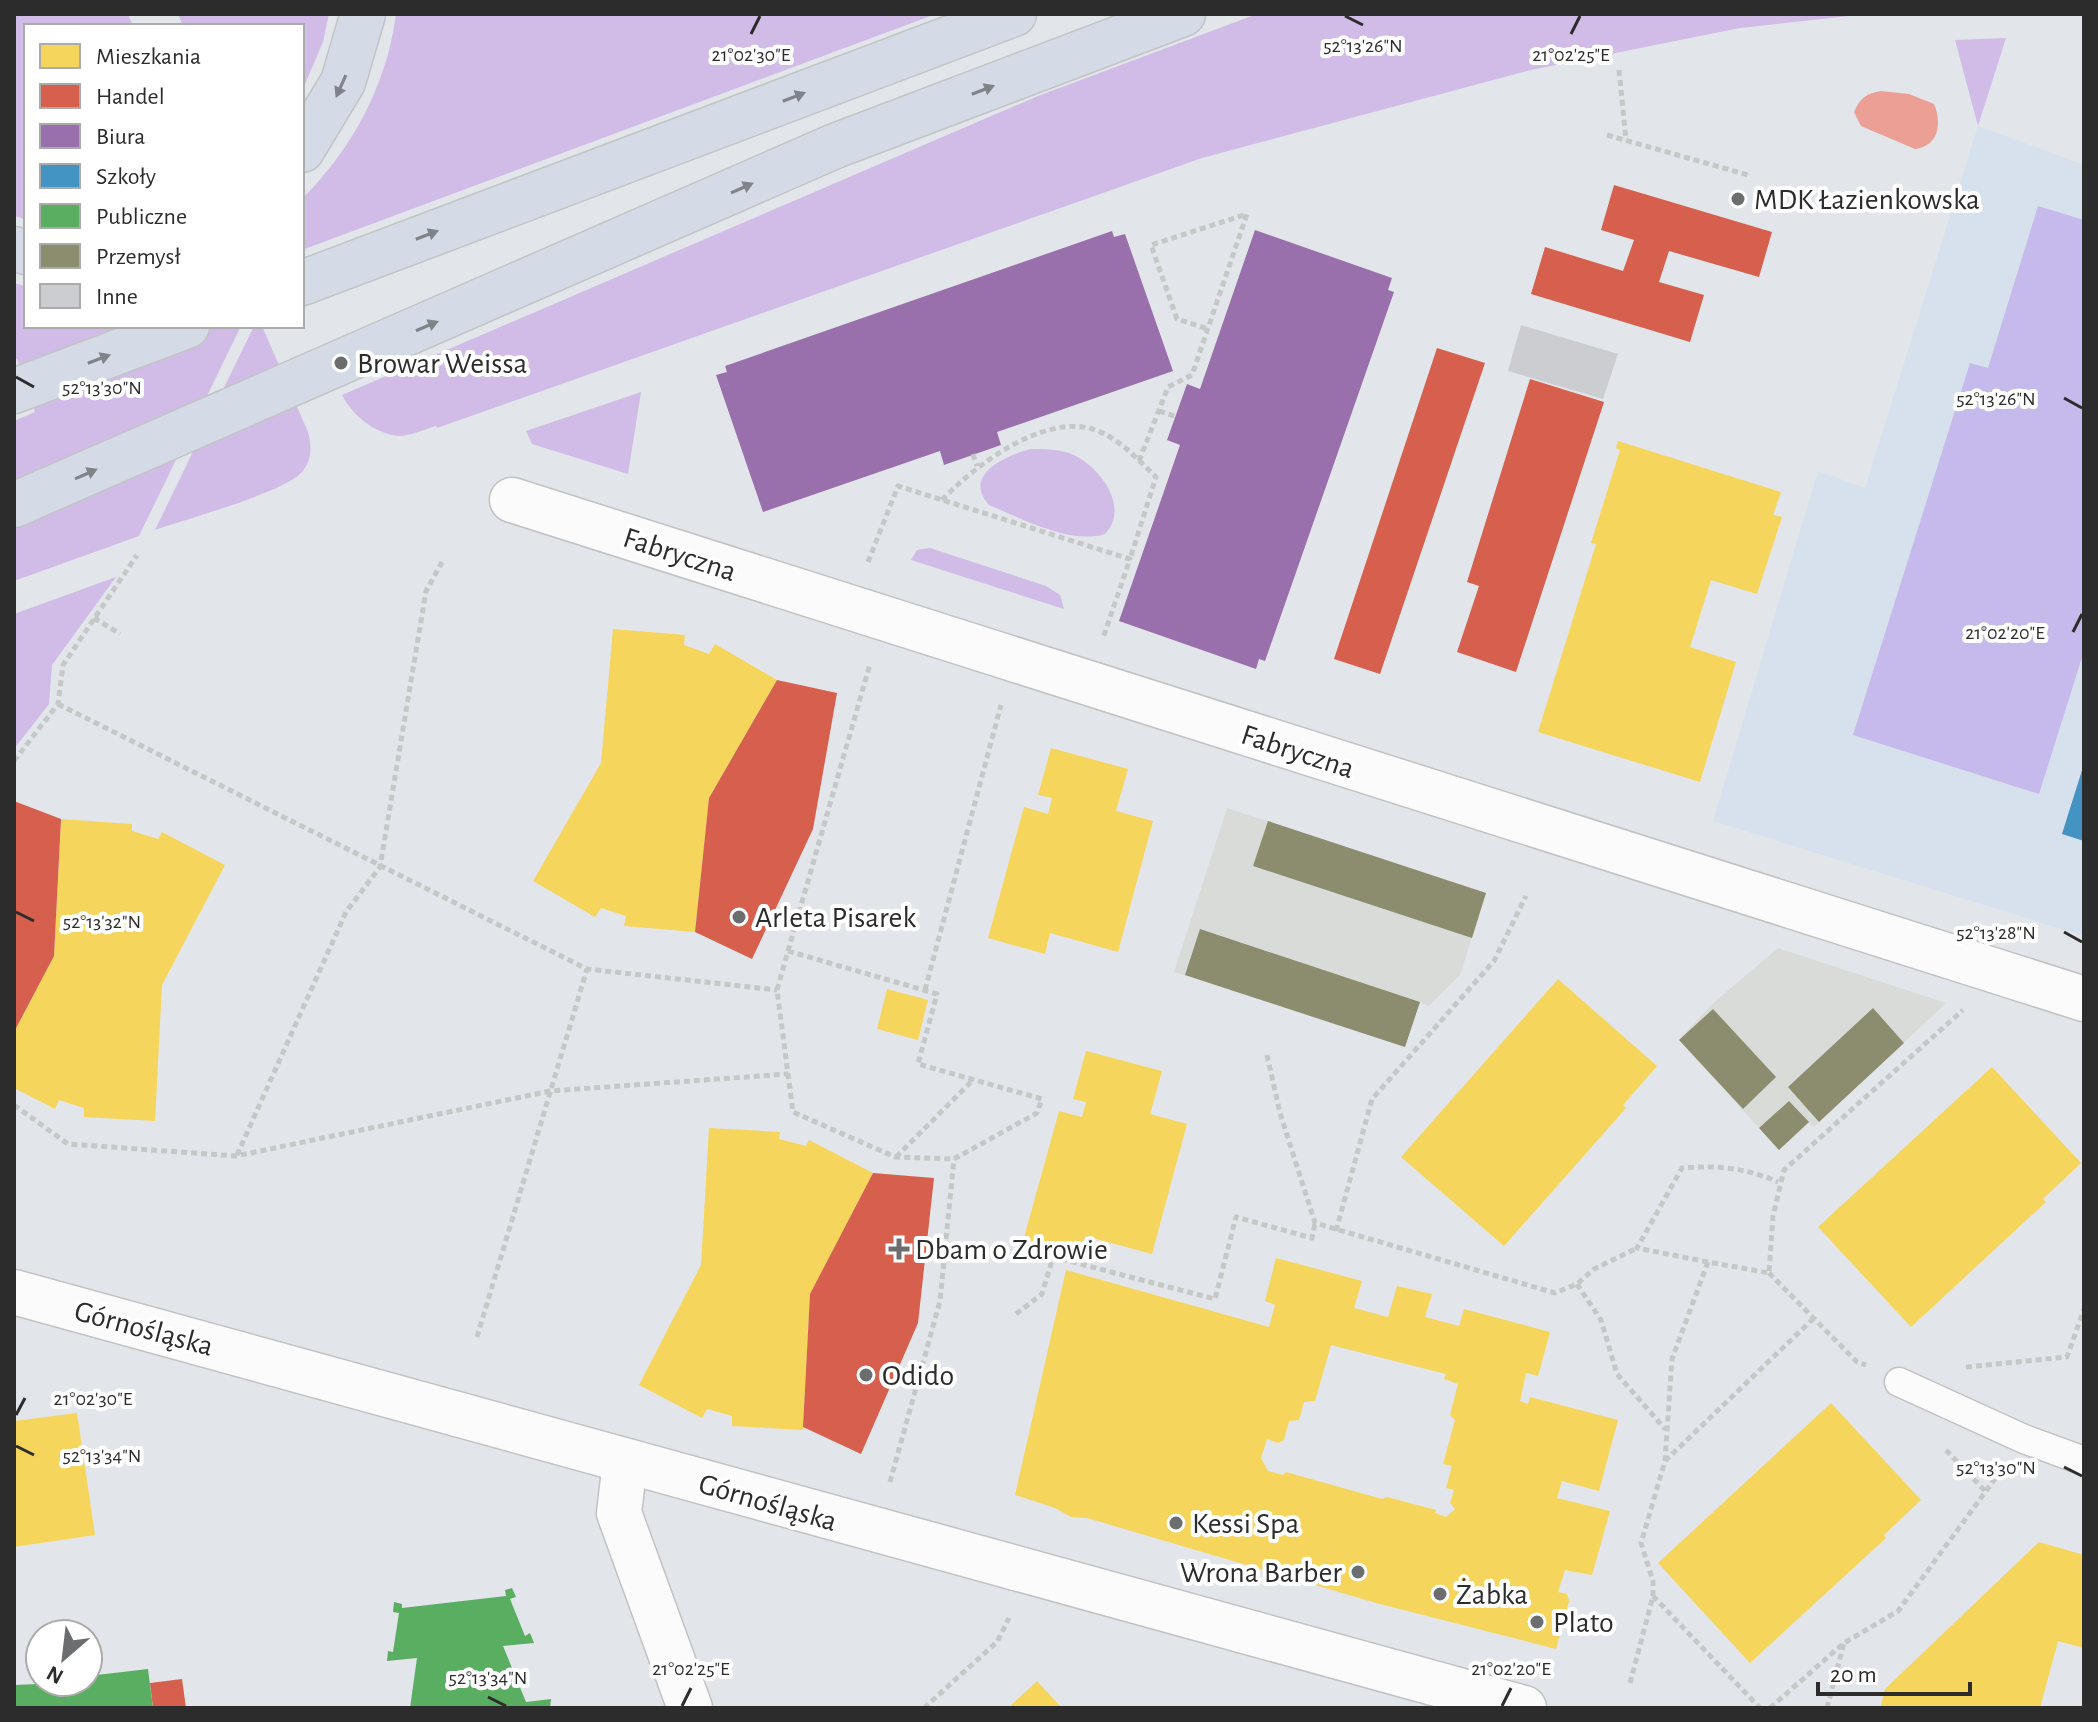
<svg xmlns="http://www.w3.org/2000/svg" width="2098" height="1722" font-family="'Alegreya Sans',sans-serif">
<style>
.industrial{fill:#d9dbd8}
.education{fill:#d6e1ed}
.green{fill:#d0bce7}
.pitch{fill:#c6b9eb}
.water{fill:#ec9f94}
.homes{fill:#f6d55c;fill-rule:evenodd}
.shops{fill:#d6604d}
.offices{fill:#9970ab}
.schools{fill:#4393c3}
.public{fill:#5aae61}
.industry{fill:#8c8c6e}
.building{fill:#cbcdd0}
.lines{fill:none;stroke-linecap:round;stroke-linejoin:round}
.lane-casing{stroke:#c1c2c2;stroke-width:31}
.street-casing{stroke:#c1c2c2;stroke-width:47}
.secondary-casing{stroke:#c1c2c2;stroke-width:47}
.primary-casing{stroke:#c2c4c6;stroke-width:47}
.path{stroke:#c6c7c7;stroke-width:5;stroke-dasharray:6 4;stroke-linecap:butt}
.lane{stroke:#fbfbfc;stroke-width:28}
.street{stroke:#fbfbfc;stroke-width:44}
.secondary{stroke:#fbfbfc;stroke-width:44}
.primary{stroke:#d4dbe7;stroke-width:44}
.oneway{fill:#80848a}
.ticks{fill:none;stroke:#2c2c2c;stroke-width:3}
.poi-dot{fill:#6c6d6e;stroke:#fff;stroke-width:3}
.labels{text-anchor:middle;stroke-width:8;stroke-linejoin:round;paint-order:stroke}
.poi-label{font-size:30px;fill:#2c2c2c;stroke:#fff;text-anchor:start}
.street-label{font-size:30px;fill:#2c2c2c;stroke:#fff}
.ticks-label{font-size:20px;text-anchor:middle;fill:#2c2c2c;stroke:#fff;stroke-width:8;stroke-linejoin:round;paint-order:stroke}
</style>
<rect width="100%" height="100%" fill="#e2e6ea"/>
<path class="industrial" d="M1227 808 1486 893 1460 975 1429 1006 1420 1002 1405 1047 1174 972Z
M1778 948 1946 1003 1814 1127 1809 1122 1779 1150 1679 1040 1711 1005Z"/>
<path class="education" d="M1978 126 2084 165V936L1713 821 1818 471 1865 488Z"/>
<path class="green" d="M14 14H128L133 26H26V219L14 216Z
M178 14H329L323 42 302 91V26H183Z
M396 14H936L302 250V199C352 149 387 85 396 14Z
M1257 14H1868L1740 28 1531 70 1202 158 437 428 436 426C425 429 410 436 399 436 375 434 352 415 342 395L1038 96Z
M2006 38 1978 126 1955 40Z
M26 282V326H241L139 536 14 581V421L35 412 17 359 14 360V283L25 286Z
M254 326H262L308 432C312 447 312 461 301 473 282 493 186 519 155 530Z
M641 392 628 474 532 444 526 431Z
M1031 449C1045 449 1060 449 1074 455 1101 468 1130 508 1105 534 1070 545 1021 518 989 505 962 475 1006 455 1031 449Z
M930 548 1046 586 1060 595 1064 609 911 560 917 550Z
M116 577 52 665 49 704 14 749V614Z"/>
<path class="pitch" d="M2038 206 2084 220V651L2039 794 1853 735 1970 363 1988 368Z"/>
<path class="water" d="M1881 91 1909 94 1934 104C1942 123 1939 146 1915 149L1861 126 1854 112C1860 98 1867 93 1881 91Z"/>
<path class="homes" d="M1618 441 1781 492 1773 515 1782 517 1757 594 1711 580 1690 647 1736 662 1700 782 1538 732 1596 544 1591 543 1620 450 1616 448Z
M613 629 685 635 684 645 709 654 715 644 777 680 709 798 695 932 624 926 626 916 601 908 595 917 533 881 601 763Z
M1051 748 1128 769 1116 811 1153 821 1118 952 1050 933 1045 954 988 938 1024 807 1048 814 1052 798 1038 795Z
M61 819 132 824V831L158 839 162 832 225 865 162 985 155 1121 84 1117V1108L59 1100 55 1109 14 1088V1032L54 956Z
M1558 979 1657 1066 1623 1105 1626 1108 1504 1246 1401 1157Z
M887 989 928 1000 918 1040 877 1029Z
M1086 1051 1162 1071 1150 1114 1187 1124 1152 1254 1085 1236 1080 1256 1023 1241 1059 1111 1082 1117 1086 1102 1073 1099Z
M1992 1067 2081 1163 2043 1199 2046 1202 1911 1327 1818 1227Z
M709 1128 780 1132 779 1139 806 1146 809 1140 873 1173 810 1294 803 1430 732 1426V1416L707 1409 702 1418 639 1385 701 1265Z
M1276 1258 1362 1281 1354 1308 1388 1317 1397 1286 1432 1294 1425 1317 1459 1326 1464 1309 1550 1332 1538 1376 1526 1373 1520 1401 1528 1404 1530 1397 1618 1420 1599 1491 1562 1481 1557 1498 1610 1511 1592 1575 1565 1570 1558 1592 1567 1594 1569 1601 1556 1649 1376 1603 1087 1518 1071 1517 1055 1508 1015 1495 1066 1270 1269 1327 1275 1305 1265 1301ZM1331 1345 1446 1374 1444 1379 1458 1384 1450 1415 1455 1420 1443 1464 1452 1466 1446 1488 1454 1490 1450 1503 1455 1509 1446 1517 1435 1513 1436 1510 1387 1497 1382 1499 1286 1472 1283 1475 1268 1471 1261 1458 1267 1439 1278 1443 1284 1440 1289 1421 1299 1420 1304 1402 1315 1401Z
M1831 1403 1921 1500 1884 1535 1886 1538 1750 1663 1658 1563Z
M77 1413 95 1535 14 1547V1421Z
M2039 1542 2084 1555V1648L2058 1641 2040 1708H1880L1885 1689Z
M1037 1681 1062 1708H1008Z"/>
<path class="shops" d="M1614 185 1772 232 1759 277 1669 251 1659 282 1704 295 1690 342 1531 294 1545 247 1623 271 1634 240 1601 230Z
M1437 348 1485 363 1380 674 1334 659Z
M1530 379 1604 402 1516 672 1457 652 1479 586 1467 582Z
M777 680 837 693 813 829 752 959 695 932 709 798Z
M14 801 61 819 54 956 14 1032Z
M873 1173 934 1178 918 1323 861 1454 803 1427 810 1294Z
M182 1679 186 1708H153L150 1683Z"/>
<path class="offices" d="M1255 230 1392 278 1388 290 1394 292 1265 661 1259 659 1256 669 1119 621 1180 445 1167 440 1187 384 1200 389Z
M1112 231 1114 237 1125 234 1173 371 997 432 1001 445 944 465 940 451 763 512 716 375 727 372 725 366Z"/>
<path class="schools" d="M2083 767H2084V841L2062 834Z"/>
<path class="public" d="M512 1588 516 1597 510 1599 525 1636 530 1633 534 1643 503 1646 526 1702 551 1699 550 1708H410L417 1658 387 1661 388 1651 393 1652 399 1613 393 1612 394 1602 402 1604V1608L506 1596 505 1590Z
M148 1669 153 1708H14V1685L88 1682V1676Z"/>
<path class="industry" d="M1268 821 1486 893 1472 938 1253 866Z
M1200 929 1420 1002 1405 1047 1185 975Z
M1873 1008 1904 1043 1819 1122 1788 1087Z
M1713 1009 1776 1077 1743 1109 1679 1040Z
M1789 1101 1809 1122 1779 1150 1759 1128Z"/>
<path class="building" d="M1521 325 1618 354 1603 399 1508 371Z"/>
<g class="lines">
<g class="lane-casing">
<path id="lane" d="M1899 1382 2024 1439 2084 1461"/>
</g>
<g class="street-casing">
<path id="street" d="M512 500 2084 999
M625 1462 619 1513 690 1708"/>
</g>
<g class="secondary-casing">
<path id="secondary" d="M14 1292 1524 1708"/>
</g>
<g class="primary-casing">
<path id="primary" d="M302 150 343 82 363 14
M14 249 26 252
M302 283 1014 14
M14 391 187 326
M14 505 835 146 1183 14"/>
</g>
<path class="path" d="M1619 70 1626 140
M1607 135 1748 175
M1159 411 1177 417
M973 454 977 466
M1139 461 1168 387 1192 375 1247 214 1151 245 1177 319 1208 329
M942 500C974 466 1047 410 1098 431 1121 440 1138 460 1156 477L1130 559
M868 562 898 486 1130 559 1103 638
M94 618 120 634
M58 704 587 969 777 990
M14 761 58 704 63 665 137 555
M788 951 937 994 918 1064 1042 1099 1037 1113 954 1159 895 1157 793 1112 777 990 788 951 870 664
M925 990 1001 705
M1267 1055 1280 1113 1315 1223 1555 1293 1577 1284 1594 1269 1637 1248
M14 1105 68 1144 236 1156 550 1091 788 1074
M237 1155 346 912 380 867 426 591 442 562
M896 1157 973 1080
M1336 1231 1372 1099 1494 961 1526 896
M1708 1262 1637 1248 1682 1168C1717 1165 1746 1168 1778 1182
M1769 1273 1857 1362 1866 1365
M1577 1284 1601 1320 1617 1374 1665 1429
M1016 1314 1042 1294 1053 1257 1215 1299 1236 1217 1312 1238 1315 1223
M477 1337 587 969
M1966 1367 2067 1357 2084 1309
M1946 1450 1986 1492
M1665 1461 1814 1318
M890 1482 940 1301 954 1159
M1653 1596 1760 1708
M1630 1683 1653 1596V1581L1641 1543 1665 1461 1672 1359 1708 1262 1769 1273 1773 1216 1784 1170 1963 1010
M924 1708 997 1642 1009 1618
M1770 1708 1844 1643 1898 1611 2000 1472
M1827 1708 1844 1643"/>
<use href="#lane" class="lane"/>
<use href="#street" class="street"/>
<use href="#secondary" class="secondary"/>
<use href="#primary" class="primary"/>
</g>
<defs><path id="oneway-solid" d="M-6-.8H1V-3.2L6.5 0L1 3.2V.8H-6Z" transform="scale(2)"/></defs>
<g class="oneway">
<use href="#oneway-solid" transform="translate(341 86) rotate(114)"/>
<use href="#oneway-solid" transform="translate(983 90) rotate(-21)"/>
<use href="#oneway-solid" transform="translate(794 97) rotate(-21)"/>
<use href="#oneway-solid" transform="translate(742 188) rotate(-24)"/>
<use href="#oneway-solid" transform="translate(427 235) rotate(-21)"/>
<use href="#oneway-solid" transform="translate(427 326) rotate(-23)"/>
<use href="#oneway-solid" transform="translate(99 359) rotate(-21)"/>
<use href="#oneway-solid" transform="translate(86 474) rotate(-24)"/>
</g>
<path class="ticks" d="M1345 16 1363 25M751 34 760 16M1571 34 1580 16M16 377 34 387M2064 398 2082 408M2073 632 2082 614M16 912 34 921M2064 932 2082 942M16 1415 25 1398M16 1446 34 1455M2064 1467 2082 1476M488 1697 506 1706M682 1706 691 1688M1502 1706 1511 1688"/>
<g class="poi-dot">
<circle cx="1738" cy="199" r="8"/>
<circle cx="341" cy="363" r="8"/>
<circle cx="739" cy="917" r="8"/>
<path d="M895 1237h8v8h8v8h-8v8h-8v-8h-8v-8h8z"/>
<circle cx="866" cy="1375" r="8"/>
<circle cx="1176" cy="1523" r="8"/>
<circle cx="1358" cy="1572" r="8"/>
<circle cx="1440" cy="1594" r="8"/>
<circle cx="1537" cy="1622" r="8"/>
</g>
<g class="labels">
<g class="poi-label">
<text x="1754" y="209">MDK Łazienkowska</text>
<text x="357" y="373">Browar Weissa</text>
<text x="755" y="927">Arleta Pisarek</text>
<text x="915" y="1259">Dbam o Zdrowie</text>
<text x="882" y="1385">Odido</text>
<text x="1192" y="1533">Kessi Spa</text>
<text x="1342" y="1582" text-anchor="end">Wrona Barber</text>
<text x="1456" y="1604">Żabka</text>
<text x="1553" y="1632">Plato</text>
</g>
<g class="street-label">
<text transform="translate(680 554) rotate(18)" y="10">Fabryczna</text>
<text transform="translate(1298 751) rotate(18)" y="10">Fabryczna</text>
<text transform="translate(144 1328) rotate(15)" y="10">Górnośląska</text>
<text transform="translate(768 1502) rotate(16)" y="10">Górnośląska</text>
</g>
</g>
<g class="ticks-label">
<text x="1363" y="52">52°13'26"N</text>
<text x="751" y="61">21°02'30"E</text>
<text x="1571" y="61">21°02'25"E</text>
<text x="102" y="394">52°13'30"N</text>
<text x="1996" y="405">52°13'26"N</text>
<text x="2005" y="639">21°02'20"E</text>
<text x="102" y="928">52°13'32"N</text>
<text x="1996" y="939">52°13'28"N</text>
<text x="93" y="1405">21°02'30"E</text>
<text x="102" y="1462">52°13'34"N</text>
<text x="1996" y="1474">52°13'30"N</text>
<text x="691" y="1675">21°02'25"E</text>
<text x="1511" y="1675">21°02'20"E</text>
<text x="488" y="1684">52°13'34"N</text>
</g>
<rect width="2098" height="1722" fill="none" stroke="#2c2c2c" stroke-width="32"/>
<rect x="24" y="24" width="280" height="304" fill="#ffffff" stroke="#ababab" stroke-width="2"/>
<rect x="40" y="44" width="40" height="24" fill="#f6d55c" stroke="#ababab" stroke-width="2"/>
<text x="96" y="64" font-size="24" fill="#2c2c2c">Mieszkania</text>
<rect x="40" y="84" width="40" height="24" fill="#d6604d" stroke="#ababab" stroke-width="2"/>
<text x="96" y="104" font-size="24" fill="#2c2c2c">Handel</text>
<rect x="40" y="124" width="40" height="24" fill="#9970ab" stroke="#ababab" stroke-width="2"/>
<text x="96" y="144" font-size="24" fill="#2c2c2c">Biura</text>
<rect x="40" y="164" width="40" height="24" fill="#4393c3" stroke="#ababab" stroke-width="2"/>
<text x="96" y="184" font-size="24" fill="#2c2c2c">Szkoły</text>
<rect x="40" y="204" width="40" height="24" fill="#5aae61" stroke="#ababab" stroke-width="2"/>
<text x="96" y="224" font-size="24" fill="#2c2c2c">Publiczne</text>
<rect x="40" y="244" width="40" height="24" fill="#8c8c6e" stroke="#ababab" stroke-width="2"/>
<text x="96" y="264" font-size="24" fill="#2c2c2c">Przemysł</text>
<rect x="40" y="284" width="40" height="24" fill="#cbcdd0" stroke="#ababab" stroke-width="2"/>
<text x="96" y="304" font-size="24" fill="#2c2c2c">Inne</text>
<g transform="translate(64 1658) rotate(208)"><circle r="38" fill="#ffffff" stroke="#ababab" stroke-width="2"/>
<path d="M0-6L14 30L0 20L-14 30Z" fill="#6c6d6e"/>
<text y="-12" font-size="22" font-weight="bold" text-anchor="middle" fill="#2c2c2c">N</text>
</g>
<path d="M1818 1682v12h152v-12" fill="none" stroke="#2c2c2c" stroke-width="4"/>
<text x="1830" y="1682" font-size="24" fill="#2c2c2c" stroke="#ffffff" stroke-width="6" paint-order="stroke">20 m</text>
</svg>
